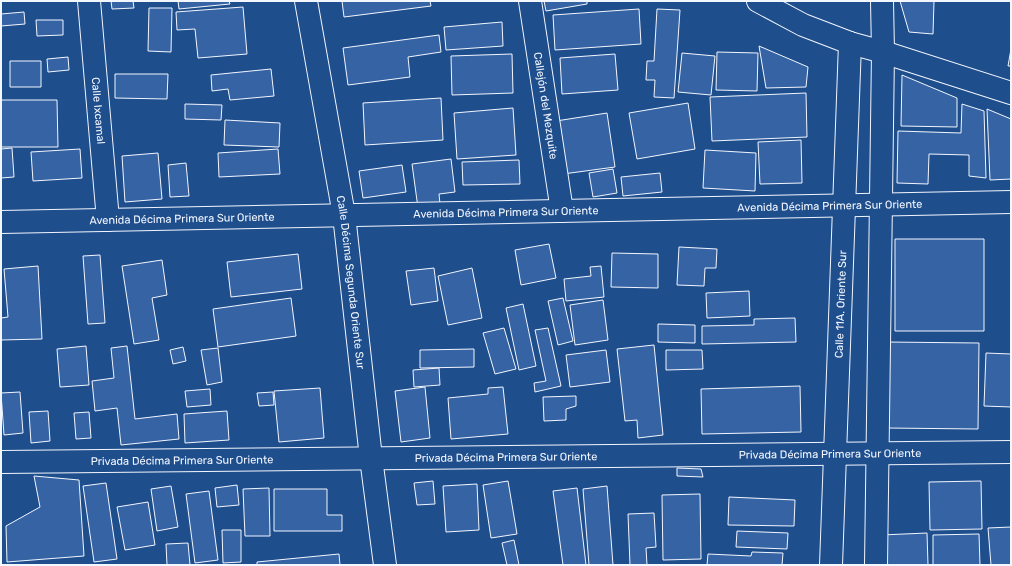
<svg xmlns="http://www.w3.org/2000/svg" width="1012" height="566" font-family="Rubik,sans-serif">
<style>
.building{fill:#3563a3;stroke:#f2f6ff}
.lines{fill:none;stroke-linecap:round;stroke-linejoin:round}
.minor-casing{stroke:#f2f6ff;stroke-width:24}
.tertiary-casing{stroke:#f2f6ff;stroke-width:24}
.minor{stroke:#1f4e8c;stroke-width:22}
.tertiary{stroke:#1f4e8c;stroke-width:22}
.labels{text-anchor:middle;stroke-width:3;stroke-linejoin:round;paint-order:stroke}
.street-label{font-size:11px;fill:#f2f6ff;stroke:#1f4e8c}
</style>
<rect width="100%" height="100%" fill="#1f4e8c"/>
<path class="building" d="M111 1H133L134 8 112 9Z
M178 1H229L230 4 179 9Z
M342 1H430L431 6 344 17Z
M544 1H587V4L546 11Z
M900 1H934L933 34 909 32Z
M243 7 247 54 198 58 195 29 177 30 176 12Z
M149 8H172L171 52 148 51Z
M639 9 641 44 555 50 553 15Z
M657 9 680 10 674 98 654 97 655 80H646L647 61H654Z
M24 12 25 24 1 26V14Z
M36 20H63V35L37 36Z
M502 22 503 46 446 50 444 27Z
M439 35 441 52 408 57 410 77 348 85 343 48Z
M759 46 808 67 806 87 766 88Z
M1011 49V66H1008Z
M717 52 758 53 757 91 716 90Z
M682 53 715 56 711 95 678 92Z
M512 54 513 93 452 95 451 56Z
M615 54 618 90 562 94 560 58Z
M68 57 69 70 48 72 47 59Z
M10 61H41V87H10Z
M271 69 274 96 230 100 228 89 212 91 211 75Z
M115 74H168L167 99 115 98Z
M902 75 957 98V127L901 126Z
M806 93 807 137 712 141 710 97Z
M441 98 443 140 365 145 363 103Z
M1 100H57L58 147H1Z
M688 103 695 149 637 159 629 113Z
M185 104 222 105 221 120 185 119Z
M962 104 984 111 986 178 969 176V155L929 154 928 184 897 183 898 131 961 133Z
M513 108 516 155 457 159 454 113Z
M987 109 1011 119V179L990 180Z
M607 113 615 167 563 174 556 121Z
M225 120 280 123 279 147 224 145Z
M801 140 802 183 760 184 758 142Z
M12 148 14 177 1 178V149Z
M80 149 82 178 33 181 31 152Z
M278 149 280 174 219 177 218 153Z
M705 150 756 153 755 191 703 188Z
M158 153 162 199 125 202 122 156Z
M451 159 455 192 439 194 440 204 418 208 412 164Z
M519 160 520 184 463 185 462 162Z
M186 163 189 196 170 197 168 165Z
M402 165 406 192 363 198 359 171Z
M613 169 617 193 593 197 589 173Z
M660 173 662 192 623 196 621 177Z
M895 239H984V331H895Z
M549 244 556 278 521 285 515 250Z
M679 247 717 249 716 268H705L704 286 677 285Z
M612 253 658 254V288L611 287Z
M298 254 302 289 231 297 227 262Z
M100 255 105 323 88 324 83 256Z
M162 260 167 295 152 298 159 340 134 344 122 266Z
M38 266 42 339 1 340V318L8 317 4 269Z
M601 266 604 297 566 301 564 279 591 276 590 267Z
M434 268 438 301 411 305 406 271Z
M472 268 482 318 448 325 438 276Z
M749 291 750 316 707 318 706 293Z
M291 298 296 336 218 347 213 309Z
M563 298 573 341 558 345 548 301Z
M603 300 608 340 575 345 570 305Z
M523 304 536 366 519 370 506 308Z
M795 318 796 342 702 344V326L754 325V319Z
M658 324 695 325V343L658 342Z
M504 328 516 369 495 374 483 333Z
M548 328 561 386 535 392 534 383 546 381 535 330Z
M887 342 979 343 978 429 886 428Z
M654 345 663 435 638 438 637 420 625 421 617 349Z
M86 346 89 385 60 387 57 349Z
M127 346 135 419 177 414 179 439 121 445 117 408 95 411 92 381 114 378 111 348Z
M183 347 186 361 173 364 170 350Z
M218 348 222 382 207 385 201 350Z
M474 349V367L420 368V350Z
M606 350 610 382 570 387 566 355Z
M666 350H702L703 369 666 370Z
M986 353 1011 354V407L984 406Z
M439 368 440 385 414 387 413 370Z
M800 386 801 432 702 434 701 389Z
M425 387 430 438 401 442 395 391Z
M503 387 508 434 451 439 448 398 488 394V388Z
M320 388 324 438 279 442 274 391Z
M210 389 211 405 187 407 185 391Z
M20 392 23 433 4 435 1 393Z
M273 392 274 405 259 406 257 393Z
M576 396V406L566 409V420L544 421 543 397Z
M48 411 50 441 31 443 29 412Z
M227 411 229 440 185 443 184 414Z
M89 412 91 438 76 439 74 413Z
M677 468 701 469 703 477 677 476Z
M34 476 79 480 84 556 7 562 6 526 40 507Z
M433 481 435 504 417 505 414 483Z
M508 481 517 534 491 538 483 485Z
M981 481 982 529 930 530 929 482Z
M106 483 117 559 94 562 83 486Z
M477 484 479 530 446 532 443 486Z
M237 485 239 505 217 507 215 488Z
M171 486 178 527 157 531 151 489Z
M607 486 613 565H589L583 489Z
M269 488 270 536H245L243 489Z
M577 488 586 565H563L553 491Z
M274 489H327V515H342V531H274Z
M209 491 218 560 195 563 186 494Z
M700 494 701 559 663 560 662 495Z
M729 497 795 500 794 526 728 525Z
M148 502 155 545 125 550 117 507Z
M654 513 656 547 646 548 647 565H655H630L628 514Z
M1011 527V565H991L988 528Z
M222 530H241V562L223 563Z
M737 531 788 533 787 549 736 547Z
M927 533 928 565H882L881 535Z
M979 534 980 565H933V535Z
M514 540 519 565H507L502 543Z
M188 543 190 565H167L166 544Z
M752 552 783 553 782 565H707L708 554 751 556Z
M339 554 340 565H257V562Z"/>
<g class="lines">
<g class="minor-casing">
<g id="minor">
<path id="s1" d="M89 1 108 220"/>
<path id="s2" d="M306 1 344 215 371 458 385 565"/>
<path id="s3" d="M530 1 562 211"/>
<path id="s4" d="M1 222 1011 202"/>
<path id="s5" d="M1 462 1011 452"/>
<path id="s6" d="M831 565 850 43"/>
<path d="M876 565 883 52 882 1"/>
</g>
</g>
<g class="tertiary-casing">
<path id="tertiary" d="M758 1 803 25 850 43 883 52 1011 93"/>
</g>
<use href="#minor" class="minor"/>
<use href="#tertiary" class="tertiary"/>
</g>
<g class="labels">
<g class="street-label">
<text dy="4" stroke="none"><textPath href="#s3" startOffset="106">Callejón del Mezquite</textPath></text>
<text dy="4" stroke="none"><textPath href="#s1" startOffset="110">Calle Ixcamal</textPath></text>
<text dy="4" stroke="none"><textPath href="#s4" startOffset="829">Avenida Décima Primera Sur Oriente</textPath></text>
<text dy="4" stroke="none"><textPath href="#s4" startOffset="505">Avenida Décima Primera Sur Oriente</textPath></text>
<text dy="4" stroke="none"><textPath href="#s4" startOffset="181">Avenida Décima Primera Sur Oriente</textPath></text>
<text dy="4" stroke="none"><textPath href="#s2" startOffset="285">Calle Décima Segunda Oriente Sur</textPath></text>
<text dy="4" stroke="none"><textPath href="#s6" startOffset="261">Calle 11A. Oriente Sur</textPath></text>
<text dy="4" stroke="none"><textPath href="#s5" startOffset="829">Privada Décima Primera Sur Oriente</textPath></text>
<text dy="4" stroke="none"><textPath href="#s5" startOffset="505">Privada Décima Primera Sur Oriente</textPath></text>
<text dy="4" stroke="none"><textPath href="#s5" startOffset="181">Privada Décima Primera Sur Oriente</textPath></text>
</g>
</g>
<rect width="1012" height="566" fill="none" stroke="#f2f6ff" stroke-width="4"/>
</svg>
